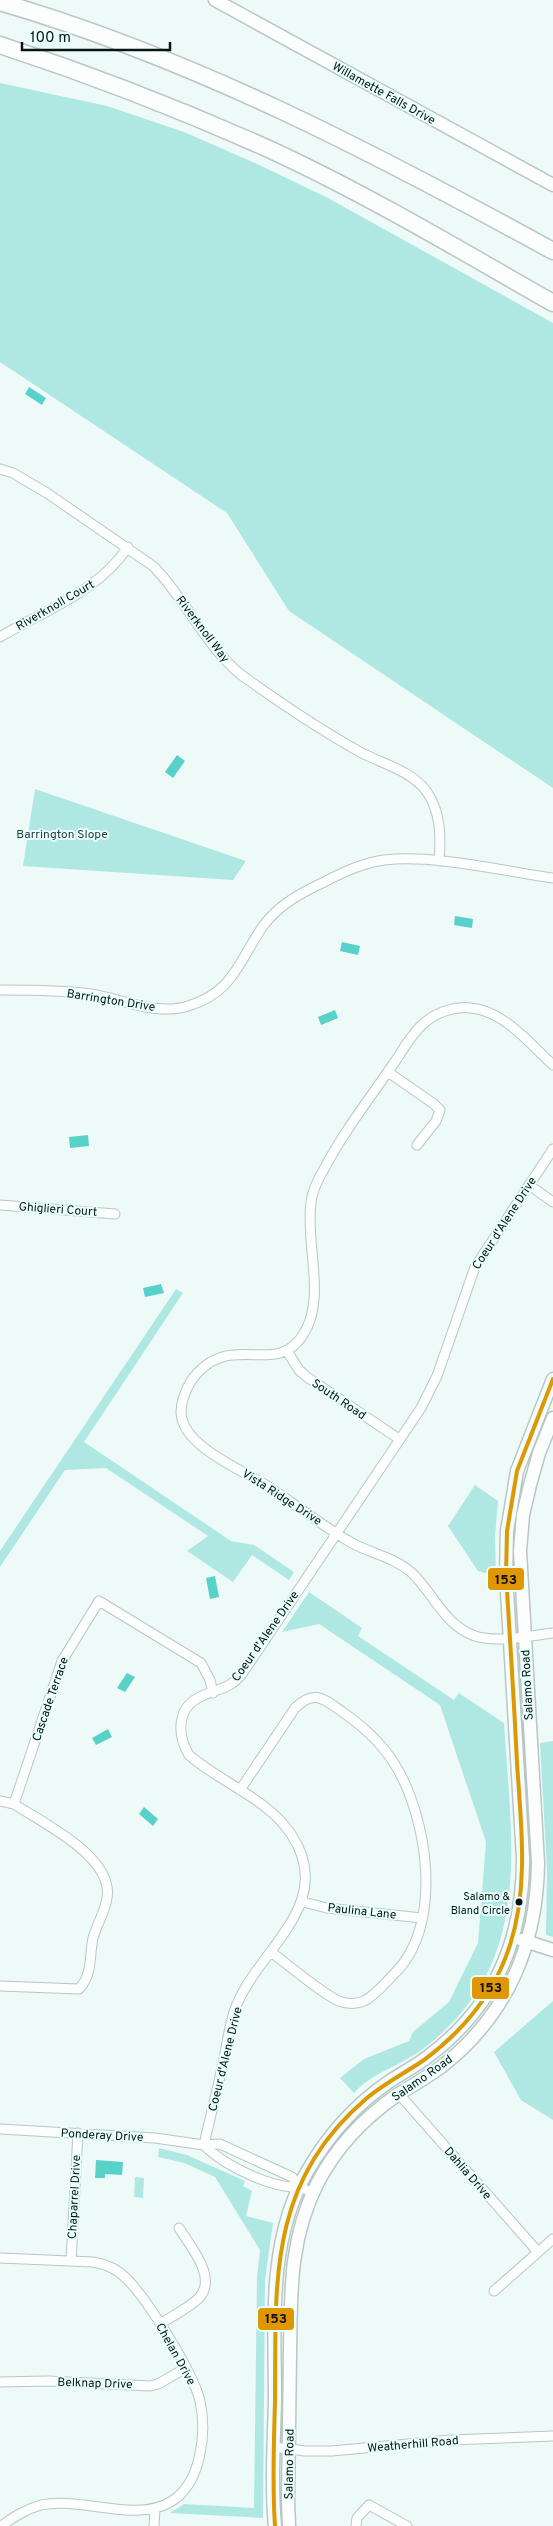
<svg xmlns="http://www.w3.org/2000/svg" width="553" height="2526" font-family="Overpass,sans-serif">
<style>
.green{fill:#afe8e3}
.water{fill:#58d1c9}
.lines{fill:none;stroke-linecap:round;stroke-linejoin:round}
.street-casing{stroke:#bac6c5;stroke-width:11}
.secondary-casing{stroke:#bac6c5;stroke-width:15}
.highway-casing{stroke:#bac6c5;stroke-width:19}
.street{stroke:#fcfefe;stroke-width:9}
.secondary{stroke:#fcfefe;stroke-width:12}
.highway{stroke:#fcfefe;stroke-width:16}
.bus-1-casing{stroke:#e9fffc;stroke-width:8}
.bus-1{stroke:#df9802;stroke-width:4}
.bus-dot{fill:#071514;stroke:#e9fffc;stroke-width:2}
.labels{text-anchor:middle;stroke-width:4;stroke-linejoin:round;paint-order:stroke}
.bus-label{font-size:11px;fill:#071514;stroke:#e9fffc;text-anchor:end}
.street-label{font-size:12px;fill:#071514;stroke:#e9fffc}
.park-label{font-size:12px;fill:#243d3a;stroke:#e9fffc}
.line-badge{stroke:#e9fffc;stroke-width:2}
.pale-badge-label{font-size:14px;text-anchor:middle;font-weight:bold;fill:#111}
</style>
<rect width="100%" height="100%" fill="#eefaf8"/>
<path class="green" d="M0 83 107 106 184 132 255 163 328 198 553 323V788L289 611 227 513 0 362Z
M35 789 246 861 233 880 23 866Z
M176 1289 183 1293 84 1442 231 1541 254 1545 294 1572 289 1580 252 1555 233 1582 187 1551 208 1536 106 1468 65 1470 0 1567V1551Z
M475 1485 498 1501 495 1536 496 1576 478 1571 448 1526Z
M309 1592 362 1628 358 1636 454 1700 459 1693 504 1723C510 1830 533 1945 447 2028 437 2038 426 2047 414 2055 394 2068 371 2074 354 2093L340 2078 364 2059 409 2041 413 2032 449 2002 478 1943 486 1842 440 1705 319 1624 282 1632Z
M553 1741V1937L546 1935 547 1869 540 1743Z
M553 2001V2120L521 2100 494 2052Z
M159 2148 187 2155 245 2181 243 2186 252 2191 246 2216 273 2223 265 2280 263 2518 170 2513 184 2504 254 2508 257 2277 260 2250 215 2177 184 2163 158 2157Z
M135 2177 144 2178 143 2198 134 2197Z"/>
<path class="water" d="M29 387 46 398 42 405 25 394Z
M177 755 185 761 173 778 165 772Z
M455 916 473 919 472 928 454 925Z
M342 942 360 946 358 955 340 951Z
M335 1010 338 1018 321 1025 318 1017Z
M88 1135 89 1146 70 1148 69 1137Z
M161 1284 164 1293 145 1297 143 1288Z
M215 1576 219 1597 210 1599 206 1578Z
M127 1673 135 1677 125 1692 117 1688Z
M108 1729 112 1737 96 1745 92 1738Z
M144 1807 158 1819 153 1826 139 1814Z
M96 2160 123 2162 122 2175 105 2174V2178H95Z"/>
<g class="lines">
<g class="street-casing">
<path id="street" d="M0 469 13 473 47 493 153 566C186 599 203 643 240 674 279 702 320 730 362 753 383 764 412 771 427 792 441 813 441 837 439 861
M0 637C45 610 98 592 128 547
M0 990C30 990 61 990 91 994 122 999 157 1016 188 1006 233 993 239 961 263 926 278 906 297 895 320 884 340 874 361 863 384 860 433 854 503 871 553 878
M553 1065C530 1044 504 1011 471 1008 455 1006 437 1012 424 1023 412 1033 403 1050 394 1063 370 1098 342 1134 323 1171 317 1181 312 1192 311 1203 305 1244 327 1298 303 1335 275 1379 228 1328 191 1381 185 1391 181 1401 181 1413 183 1448 246 1471 272 1489 299 1507 324 1527 352 1543 372 1554 394 1557 412 1573 434 1594 444 1625 475 1636 498 1643 529 1636 553 1633
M388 1072 434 1104 440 1110 436 1121 417 1145
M529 1185 553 1202
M0 1205 115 1214
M287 1351 299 1370 307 1377 399 1439
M240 1790 295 1708C315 1688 325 1700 344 1713 364 1727 381 1743 394 1763 428 1817 444 1925 395 1973 386 1982 376 1995 364 2001 357 2004 349 2004 342 2002 327 1998 286 1963 271 1952
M0 1801 14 1804C43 1823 114 1857 107 1898 105 1912 97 1924 93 1938 89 1957 93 1974 79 1989L0 1986
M14 1804 62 1661 99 1601 201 1663 210 1680 213 1693
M303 1902 327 1908 422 1918
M399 2094 538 2252
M0 2129 155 2138 204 2145 220 2144 292 2177 300 2187 313 2193
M204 2145C209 2121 216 2096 221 2072 226 2052 228 2031 234 2012 254 1951 339 1906 291 1834 267 1798 221 1783 189 1755 177 1735 176 1707 202 1696 217 1689 230 1689 242 1674L421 1408 437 1376 475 1267 553 1149
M204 2145C223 2165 272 2189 300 2187
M0 2258 93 2262C105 2264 117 2269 126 2278 148 2300 193 2372 200 2401 207 2433 201 2483 172 2501 136 2524 82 2496 41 2505 26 2509 14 2517 1 2526
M71 2261 78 2133
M494 2291 553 2239
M160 2324C172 2316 189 2308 199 2298 218 2277 190 2246 179 2228
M0 2382 48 2381 150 2386 158 2384 186 2368
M274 2447 305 2451H332L451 2440 553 2436
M154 2526 155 2509
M356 2526 357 2518 369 2505 407 2526"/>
</g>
<g class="secondary-casing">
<path id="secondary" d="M215 0 553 185
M522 1940 553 1950
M275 2526C271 2484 274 2442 275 2400 275 2322 267 2240 308 2170 329 2134 356 2104 390 2081 402 2073 414 2067 426 2058 494 2008 523 1942 523 1858L506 1575 507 1531 517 1471 553 1379
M289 2526 288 2501C289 2452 289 2403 290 2354 291 2292 289 2241 317 2184 335 2149 364 2118 397 2095 412 2086 427 2077 441 2067 507 2016 537 1945 538 1863L520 1551 523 1515 530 1485 539 1453 553 1418"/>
</g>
<g class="highway-casing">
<path id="highway" d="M0 2C195 59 376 154 553 251
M0 45C92 75 182 110 271 150 368 195 460 250 553 303"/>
</g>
<use href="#street" class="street"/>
<use href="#secondary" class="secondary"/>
<use href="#highway" class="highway"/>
<g class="bus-1-casing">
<path id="bus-1" d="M275 2526C272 2484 274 2442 275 2401 276 2282 267 2183 367 2098 385 2083 405 2073 424 2060 463 2031 495 1992 510 1945 529 1886 521 1824 517 1763 514 1700 510 1638 506 1575L507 1531 517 1471 553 1379"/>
</g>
<use href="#bus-1" class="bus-1"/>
</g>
<circle class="bus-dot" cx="519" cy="1902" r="4.5"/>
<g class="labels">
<g class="bus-label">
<text x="510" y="1900">Salamo &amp;<tspan x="510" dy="14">Bland Circle</tspan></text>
</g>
<g class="street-label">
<text transform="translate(384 93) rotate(29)" y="4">Willamette Falls Drive</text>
<text transform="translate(55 605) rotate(-30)" y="4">Riverknoll Court</text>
<text transform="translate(203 629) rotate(53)" y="4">Riverknoll Way</text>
<text transform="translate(111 1000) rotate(9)" y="4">Barrington Drive</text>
<text transform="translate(58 1209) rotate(4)" y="4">Ghiglieri Court</text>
<text transform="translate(504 1223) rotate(-57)" y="4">Coeur d'Alene Drive</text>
<text transform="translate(339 1399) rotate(34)" y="4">South Road</text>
<text transform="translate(282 1497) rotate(33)" y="4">Vista Ridge Drive</text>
<text transform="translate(265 1636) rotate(-55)" y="4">Coeur d'Alene Drive</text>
<text transform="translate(527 1685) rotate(-93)" y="4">Salamo Road</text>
<text transform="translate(50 1699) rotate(-71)" y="4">Cascade Terrace</text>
<text transform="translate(362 1911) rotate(6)" y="4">Paulina Lane</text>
<text transform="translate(225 2059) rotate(-76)" y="4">Coeur d'Alene Drive</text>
<text transform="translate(422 2078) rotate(-35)" y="4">Salamo Road</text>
<text transform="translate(102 2135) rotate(3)" y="4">Ponderay Drive</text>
<text transform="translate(468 2173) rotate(49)" y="4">Dahlia Drive</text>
<text transform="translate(74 2197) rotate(-87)" y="4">Chaparrel Drive</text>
<text transform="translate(176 2354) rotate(61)" y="4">Chelan Drive</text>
<text transform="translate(95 2383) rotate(2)" y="4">Belknap Drive</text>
<text transform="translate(413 2444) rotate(-5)" y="4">Weatherhill Road</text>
<text transform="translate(289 2464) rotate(-89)" y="4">Salamo Road</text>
</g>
<g class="park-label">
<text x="62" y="838">Barrington Slope</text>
</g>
</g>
<g class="line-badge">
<rect x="487" y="1567" width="38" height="24" rx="5" fill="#df9802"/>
<rect x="471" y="1976" width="39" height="24" rx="5" fill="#df9802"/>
<rect x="257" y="2307" width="38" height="24" rx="5" fill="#df9802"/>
</g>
<g class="pale-badge-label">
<text x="506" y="1584">153</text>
<text x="491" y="1992">153</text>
<text x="276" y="2323">153</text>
</g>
<path d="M22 42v8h148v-8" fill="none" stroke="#071514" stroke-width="2.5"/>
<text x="30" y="42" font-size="15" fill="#071514" stroke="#e9fffc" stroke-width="4" paint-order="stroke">100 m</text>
</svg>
